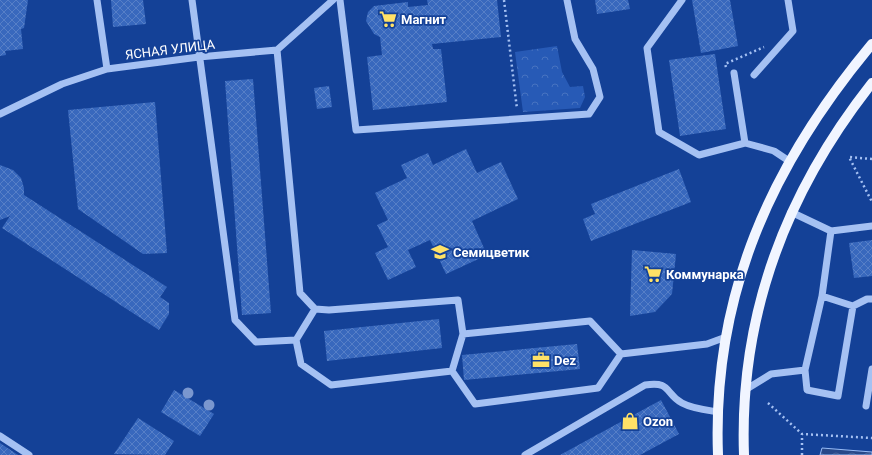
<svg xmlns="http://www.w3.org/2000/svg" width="872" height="455" font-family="Roboto,sans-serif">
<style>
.park{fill:url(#park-crowns)}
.water{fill:url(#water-waves);stroke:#97bbf6}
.building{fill:url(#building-cross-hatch)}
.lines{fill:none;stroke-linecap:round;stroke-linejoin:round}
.path{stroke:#a5c1f3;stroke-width:2.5;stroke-dasharray:2 3;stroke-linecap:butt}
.minor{stroke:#a5c1f3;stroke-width:7}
.major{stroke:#f1f5ff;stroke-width:10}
.tree{fill:#7a97cf}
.labels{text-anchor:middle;stroke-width:3.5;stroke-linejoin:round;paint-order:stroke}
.poi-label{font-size:13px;font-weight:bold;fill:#fff;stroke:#144197;text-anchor:start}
.street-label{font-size:13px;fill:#fff;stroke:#144197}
</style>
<defs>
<pattern id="park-crowns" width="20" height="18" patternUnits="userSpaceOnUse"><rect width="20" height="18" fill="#275ab6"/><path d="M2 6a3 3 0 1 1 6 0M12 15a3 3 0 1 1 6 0" fill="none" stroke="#4773c1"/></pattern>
<pattern id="water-waves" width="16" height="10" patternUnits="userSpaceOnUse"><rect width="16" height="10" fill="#274889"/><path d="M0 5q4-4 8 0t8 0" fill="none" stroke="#47639b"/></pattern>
<pattern id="building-cross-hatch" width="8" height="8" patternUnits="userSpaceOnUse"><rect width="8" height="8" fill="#3868bd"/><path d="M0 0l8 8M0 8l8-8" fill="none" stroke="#567fc7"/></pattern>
</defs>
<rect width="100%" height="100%" fill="#144197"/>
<path class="park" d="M557 46 562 72 570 87 583 86 585 97 580 108 523 112 515 52Z"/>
<path class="water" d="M822 448 872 452V455H820Z"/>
<path class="building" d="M0 0H28L24 28 21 29 23 49 5 51 6 55 0 56Z
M111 0H143L146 24 113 27Z
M427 0H497L501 37 432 44 433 49H441L447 102 373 110 367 57 382 55 380 37 374 34 366 21 368 12 374 6 408 2V7L428 5Z
M595 0H628L630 9 597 14Z
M692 0H730L738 46 701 53Z
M715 54 726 129 680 136 669 60Z
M253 79 271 313 242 315 225 81Z
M329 86 332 107 317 109 314 88Z
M155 102 167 253 143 254 78 209 68 110Z
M466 149 477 173 501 162 518 199 472 221 487 255 446 274 430 240 408 250 416 267 388 280 375 253 388 247 377 225 388 220 375 193 407 178 401 165 428 153 433 165Z
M0 165 13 170 21 178 24 188V195L167 287 160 297 169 303V314L159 330 2 228 10 216 0 220Z
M679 169 691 202 591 241 583 219 595 214 591 204Z
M872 240V276L854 278 849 243Z
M632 250 676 254 672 294 655 312 630 316Z
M439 319 442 348 327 361 324 331Z
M577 344 580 369 464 380 462 355Z
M174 390 214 414 200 436 161 412Z
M661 400 679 434 640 455H560Z
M138 418 174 441 165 455 114 454Z
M0 443 18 455H0Z"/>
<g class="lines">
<path class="path" d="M504 0 517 109
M726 67 725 64 764 47
M872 159 849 157 872 202
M768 403 802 434
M802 455V434L872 438"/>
<path class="minor" d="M97 0 107 69
M192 0 235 320 256 342 296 340 315 309 300 293 277 50
M340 0 356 130 589 114 600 97 593 69 575 39 567 0
M682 0 647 48 659 132 699 155 745 143 774 151 789 161
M734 73 745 143
M754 75 793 31 788 0
M0 114 62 84 107 69 199 57 277 50 333 0
M831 231 872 226
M822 296 853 306 867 299H872
M315 309 329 310 458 300 463 334 590 321 621 354 707 344 726 337
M296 340 301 364 331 385 452 371 463 334
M805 370 807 390 838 396 853 306
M452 371 475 404 598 388 621 354
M745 390 771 374 805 370 822 296 831 231 791 212
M866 406 872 369
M0 436 29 455
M525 455 645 385C672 381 664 393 682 403 693 409 706 410 719 412"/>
<path class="major" d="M718 455C712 295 771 165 872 44
M744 455C739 316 786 192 872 83"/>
</g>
<g class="tree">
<circle cx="188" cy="393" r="5.5"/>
<circle cx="209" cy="405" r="5.5"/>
</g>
<defs>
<g id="supermarket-bare" transform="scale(1.38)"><path d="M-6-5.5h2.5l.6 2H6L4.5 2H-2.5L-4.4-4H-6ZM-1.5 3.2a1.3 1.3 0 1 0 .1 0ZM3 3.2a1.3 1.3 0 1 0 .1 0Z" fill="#ffe167" stroke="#144197" stroke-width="2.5" paint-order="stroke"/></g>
<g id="school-bare" transform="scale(1.38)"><path d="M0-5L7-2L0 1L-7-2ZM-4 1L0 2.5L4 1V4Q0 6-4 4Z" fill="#ffe167" stroke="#144197" stroke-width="2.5" paint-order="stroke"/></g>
<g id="office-bare" transform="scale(1.38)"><path d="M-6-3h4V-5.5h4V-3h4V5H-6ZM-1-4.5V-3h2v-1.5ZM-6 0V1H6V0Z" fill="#ffe167" stroke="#144197" stroke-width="2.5" paint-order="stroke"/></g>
<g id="shop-bare" transform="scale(1.38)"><path d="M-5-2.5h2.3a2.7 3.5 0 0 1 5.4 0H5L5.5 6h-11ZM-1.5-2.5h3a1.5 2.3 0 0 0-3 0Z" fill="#ffe167" stroke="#144197" stroke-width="2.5" paint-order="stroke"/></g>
</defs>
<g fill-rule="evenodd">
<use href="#supermarket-bare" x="388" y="19"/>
<use href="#school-bare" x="440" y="252"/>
<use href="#supermarket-bare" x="653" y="274"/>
<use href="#office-bare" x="541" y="360"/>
<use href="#shop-bare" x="630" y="421"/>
</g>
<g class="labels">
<g class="poi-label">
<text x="401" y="24">Магнит</text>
<text x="453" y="257">Семицветик</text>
<text x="666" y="279">Коммунарка</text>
<text x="554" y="365">Dez</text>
<text x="643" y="426">Ozon</text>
</g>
<g class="street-label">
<text transform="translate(170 49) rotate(-7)" y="5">ЯСНАЯ УЛИЦА</text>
</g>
</g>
</svg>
